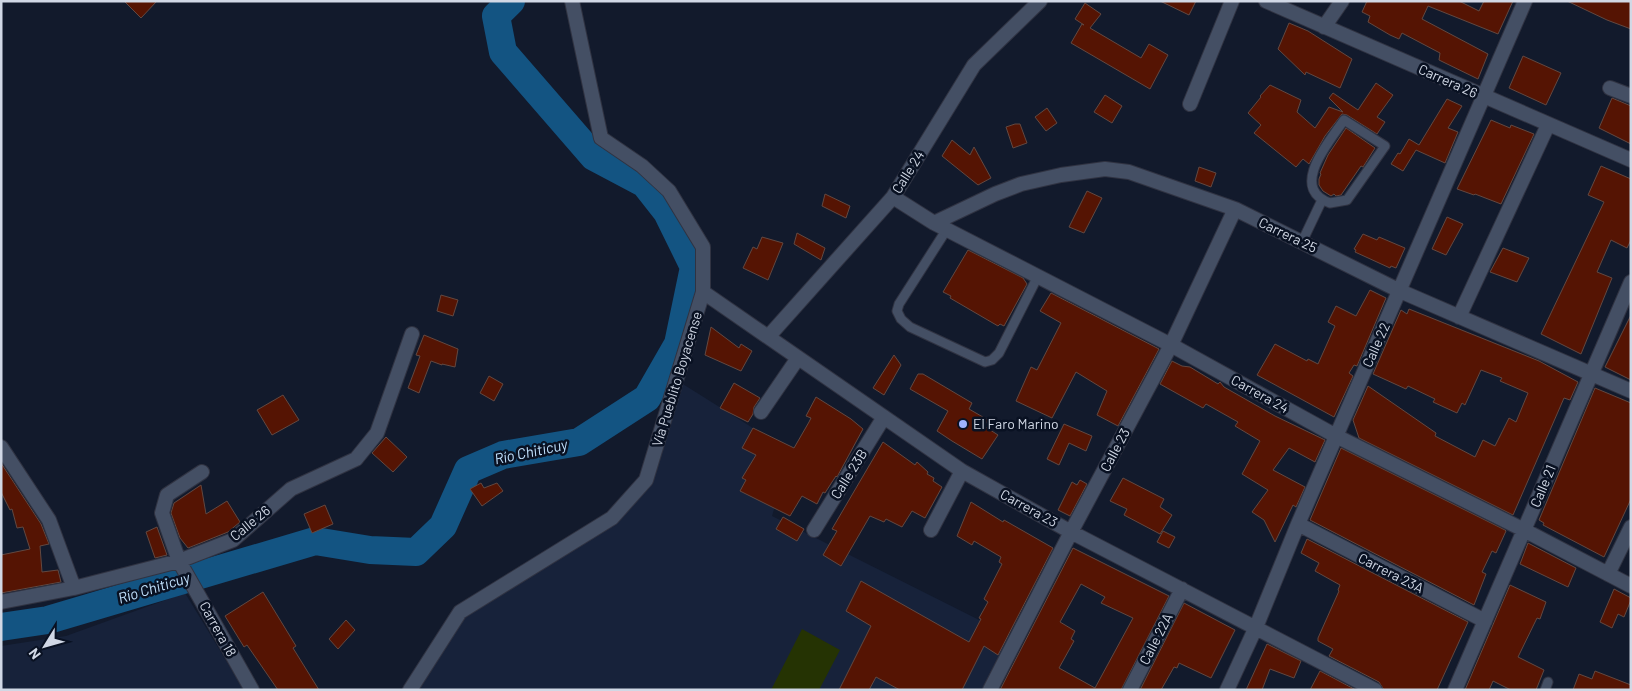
<svg xmlns="http://www.w3.org/2000/svg" width="1632" height="691" font-family="Barlow,sans-serif">
<style>
.built{fill:#17223a}
.green{fill:#253303}
.lines{fill:none;stroke-linecap:round;stroke-linejoin:round}
.river{stroke:#135482;stroke-width:28}
.building{fill:#551403;stroke:#624841;fill-rule:evenodd}
.service-casing{stroke:#303342;stroke-width:11}
.minor-casing{stroke:#303342;stroke-width:16}
.service{stroke:#444f64;stroke-width:9}
.minor{stroke:#444f64;stroke-width:14}
.poi-dot{fill:#a0b3fd;stroke:#091122;stroke-width:2}
.labels{text-anchor:middle;stroke-width:5;stroke-linejoin:round;paint-order:stroke}
.street-label{font-size:14px;fill:#d1d8e5;stroke:#091122}
.poi-label{font-size:14px;fill:#d1d8e5;stroke:#091122;text-anchor:start}
.water-label{font-size:15px;font-style:italic;fill:#c0e0fc;stroke:#091122}
</style>
<rect width="100%" height="100%" fill="#121a2c"/>
<path class="built" d="M678 381 791 452 772 516 1017 639 991 690H410L458 616 616 512 649 475Z
M185 593 244 690H1V646L66 636Z"/>
<path class="green" d="M802 629 840 650 819 690H771Z"/>
<g class="lines">
<path class="river" d="M1 627 48 620 315 541 370 550 416 552 443 526 468 470 503 455 579 442 647 398 678 344 694 267 667 212 645 184 594 157 503 52 496 16 511 1"/>
</g>
<path class="building" d="M124 1H157L141 18Z
M1160 1H1196L1189 15Z
M1367 1H1459L1479 11 1484 1H1513L1498 34 1428 6 1422 19 1488 54 1478 79 1439 60 1440 53 1402 33 1399 39 1390 35 1368 22 1370 16 1362 12Z
M1567 1H1631V29L1607 20Z
M1085 3 1101 14 1090 28 1141 58 1149 44 1168 55 1150 89 1071 43 1082 24 1084 25 1075 19Z
M1289 23 1308 31 1352 59 1340 88 1306 72 1305 75 1278 49Z
M1523 56 1561 73 1546 105 1509 88Z
M1376 83 1393 95 1377 117 1385 122 1377 134 1347 115 1342 114 1325 136 1309 164 1303 159 1296 167 1254 133 1261 125 1248 113 1261 97 1260 96 1270 85 1301 100 1297 112 1315 128 1329 107 1343 112 1329 98 1333 93 1358 110Z
M1105 95 1122 106 1112 123 1094 112Z
M1612 98 1631 106V144L1599 128Z
M1447 99 1462 106 1448 128 1458 132 1445 163 1416 150 1403 171 1391 164 1398 153 1400 154 1409 139 1419 145Z
M1047 108 1057 123 1046 131 1035 117Z
M1491 120 1510 128 1511 125 1534 134 1501 204 1475 194 1474 195 1457 189Z
M1015 124H1020L1027 143 1013 148 1006 127Z
M1346 128 1375 148 1363 167 1361 166 1341 195 1336 196 1334 194 1331 196 1323 191 1319 185V179L1321 174 1320 173 1328 155Z
M952 140 970 155 974 147 991 178 978 185 942 156Z
M1601 166 1631 179V240L1627 248 1611 240 1597 272 1612 278 1581 354 1541 334 1604 202 1588 195Z
M1199 167 1216 173 1211 187 1195 181Z
M1087 191 1102 198 1084 233 1069 227Z
M825 194 850 206 846 218 822 206Z
M1447 217 1463 224 1446 255 1432 249Z
M797 233 825 248 821 260 794 244Z
M1363 234 1377 240 1379 237 1405 248 1396 268 1391 266 1390 268 1355 252 1356 250 1354 249Z
M762 237 783 243 768 280 743 268 753 247 757 249Z
M1503 248 1529 258 1517 282 1490 272Z
M968 250 1023 278 1027 284 1004 326 1000 324 998 326 950 298 951 296 943 292Z
M1370 290 1386 298 1357 366 1354 365 1349 373 1353 376 1334 417 1257 375 1275 344 1307 361 1308 359 1318 364 1335 326 1328 322 1336 306 1356 316Z
M1051 293 1159 349 1118 426 1097 415 1107 391 1076 372 1052 418 1016 401 1031 367 1037 370 1061 323 1040 311Z
M441 295 458 300 453 316 437 311Z
M1409 309 1539 361 1578 382 1570 400 1564 398 1513 515 1359 438 1353 420 1368 386 1436 433 1435 436 1475 457 1483 440 1495 446 1509 418 1516 422 1528 393 1500 381 1502 378 1481 370 1465 405 1462 403 1457 413 1433 402 1435 399 1408 386 1406 389 1373 374 1401 310 1407 314Z
M1631 315V380L1605 367Z
M711 327 739 348 741 344 752 351 741 371 705 355Z
M424 335 458 349 455 367 442 364V365L431 361 419 393 408 388 420 356 416 355Z
M894 355 901 365 884 395 873 388Z
M1172 361 1182 366 1190 367 1218 384 1220 382 1224 387 1275 416 1325 440 1315 462 1289 448 1273 470 1305 487 1296 507 1293 505 1275 542 1264 520 1252 512 1268 490 1242 474 1260 441 1235 426 1238 422 1206 404 1203 408 1160 384Z
M918 374H923L972 403 969 409 988 420 984 426 998 435 982 459 952 441 937 431 948 411 910 389Z
M489 376 503 384 494 401 480 393Z
M734 383 760 398 754 407 753 414 748 422 720 408Z
M1595 388 1631 403V499L1604 557 1543 525 1544 523 1539 520Z
M283 395 299 420 272 435 257 410Z
M816 397 851 419 863 429 837 477 836 476 832 482 825 493 823 492 817 504 802 496 790 516 740 491 746 480 742 478 756 455 742 448 753 428 794 448 809 422 811 418 806 416Z
M1064 424 1092 436 1086 451 1069 443 1059 465 1047 459Z
M386 437 407 457 393 472 372 453Z
M883 442 915 465 917 462 928 472 927 474 934 478 933 481 942 487 925 518 912 511 902 527 886 519 884 522 870 516 841 566 823 555 837 531 832 529Z
M1341 448 1505 530 1506 531 1496 553 1492 551 1482 572 1486 574 1474 605 1310 520Z
M1 463 41 524 49 544 40 546 42 572 58 570 61 582 1 593V555L30 549 23 527 17 528 12 509 10 510 1 492Z
M1123 478 1164 499 1160 507 1172 515 1160 534 1124 515 1127 509 1110 501Z
M1080 480 1087 484 1070 516 1058 510 1072 482 1077 485Z
M481 483 484 488 497 483 503 491 482 506 470 489Z
M201 485 206 514 227 501 240 522 228 532 188 548 180 538 171 513 174 503Z
M971 502 1003 522 1004 520 1053 548 998 655 984 646 962 690H900L876 677 869 690H839L871 626 846 611 861 581 969 642 981 619 979 618 988 602 984 599 1002 564 999 562 1001 557 974 541 972 545 957 536Z
M325 505 333 524 312 533 304 514Z
M783 517 804 529 797 541 776 529Z
M157 527 167 555 155 558 146 532Z
M1163 531 1175 537 1169 548 1157 542Z
M1307 539 1468 622 1437 690H1384L1379 682 1329 656 1333 649 1318 641V638L1339 591 1338 590 1340 585 1315 571 1319 563 1301 553Z
M1528 543 1576 568 1568 587 1520 564Z
M1073 548 1169 596 1121 690H1000ZM1081 584 1105 597 1101 603 1133 618 1095 688 1059 668 1074 641 1071 639 1075 631 1060 622Z
M1510 585 1546 602 1540 619 1537 618 1518 657 1544 670 1536 690H1511L1493 681 1489 690H1465Z
M1614 589 1631 598V600L1624 617 1618 614 1612 628 1600 622Z
M263 592 296 646 293 648 319 690H278L247 645 244 647 225 616Z
M1184 603 1235 630 1211 678 1179 663 1177 668 1174 667 1161 690H1140Z
M346 620 355 630 338 649 329 639Z
M1267 644 1301 661 1294 678 1270 669 1262 690H1246Z
M1320 671 1356 690H1310Z
M1595 671 1631 685V690H1573L1579 674 1592 679Z"/>
<g class="lines">
<g class="service-casing">
<path id="service" d="M1344 120 1385 146 1347 200 1330 203C1288 188 1330 141 1344 120Z
M947 229 899 304 897 311 901 319 910 327 985 362 992 360 999 353 1038 276
M1302 242 1322 200
M1545 690 1548 682"/>
</g>
<g class="minor-casing">
<path id="minor" d="M1266 1 1631 160
M1324 27 1342 1
M1610 88 1631 96
M1190 104 1232 1
M893 197 934 223 1171 345 1336 436 1524 530 1631 586
M934 223 995 194 1021 184 1061 175 1105 169 1129 172 1235 209 1400 291 1631 391
M703 292 962 471 1071 532 1375 690
M1459 317 1548 125
M768 337 893 197 974 65 1040 1
M761 412 798 358
M1 447 49 520 74 588
M202 472 167 495 162 513 179 561 252 690
M1298 524 1485 621
M814 530 884 417
M931 530 962 471
M1608 574 1631 527
M1 602 74 588 179 561 233 540 291 489 356 459 377 433 412 334
M410 690 460 612 612 518 646 480 703 292V247L669 191 642 166 601 138 572 1
M990 690 1071 532 1171 345 1235 209
M1130 690 1182 589
M1227 690 1256 627 1298 524 1525 1
M1455 690 1631 282"/>
</g>
<use href="#service" class="service"/>
<use href="#minor" class="minor"/>
</g>
<circle class="poi-dot" cx="963" cy="424" r="5"/>
<g class="labels">
<g class="street-label">
<text transform="translate(1448 81) rotate(24)" y="5">Carrera 26</text>
<text transform="translate(908 172) rotate(-58)" y="5">Calle 24</text>
<text transform="translate(1288 235) rotate(26)" y="5">Carrera 25</text>
<text transform="translate(1376 345) rotate(-66)" y="5">Calle 22</text>
<text transform="translate(677 379) rotate(-73)" y="5">Vía Pueblito Boyacense</text>
<text transform="translate(1260 394) rotate(29)" y="5">Carrera 24</text>
<text transform="translate(1115 450) rotate(-62)" y="5">Calle 23</text>
<text transform="translate(849 474) rotate(-58)" y="5">Calle 23B</text>
<text transform="translate(1543 486) rotate(-67)" y="5">Calle 21</text>
<text transform="translate(1029 508) rotate(29)" y="5">Carrera 23</text>
<text transform="translate(250 523) rotate(-39)" y="5">Calle 26</text>
<text transform="translate(1391 573) rotate(27)" y="5">Carrera 23A</text>
<text transform="translate(218 629) rotate(61)" y="5">Carrera 18</text>
<text transform="translate(1156 639) rotate(-63)" y="5">Calle 22A</text>
</g>
<g class="poi-label">
<text x="973" y="429">El Faro Marino</text>
</g>
<g class="water-label">
<text transform="translate(531 452) rotate(-12)" y="5">Río Chiticuy</text>
<text transform="translate(154 588) rotate(-17)" y="5">Río Chiticuy</text>
</g>
</g>
<rect width="1632" height="691" fill="none" stroke="#d1d8e5" stroke-width="5"/>
<g transform="translate(45 646) rotate(233)" stroke="#091122" stroke-width="4" paint-order="stroke">
<path d="M0-4L9 19L0 12L-9 19Z" fill="#d1d8e5"/>
<text y="-8" font-size="14" font-weight="bold" text-anchor="middle" fill="#d1d8e5">N</text>
</g>
</svg>
